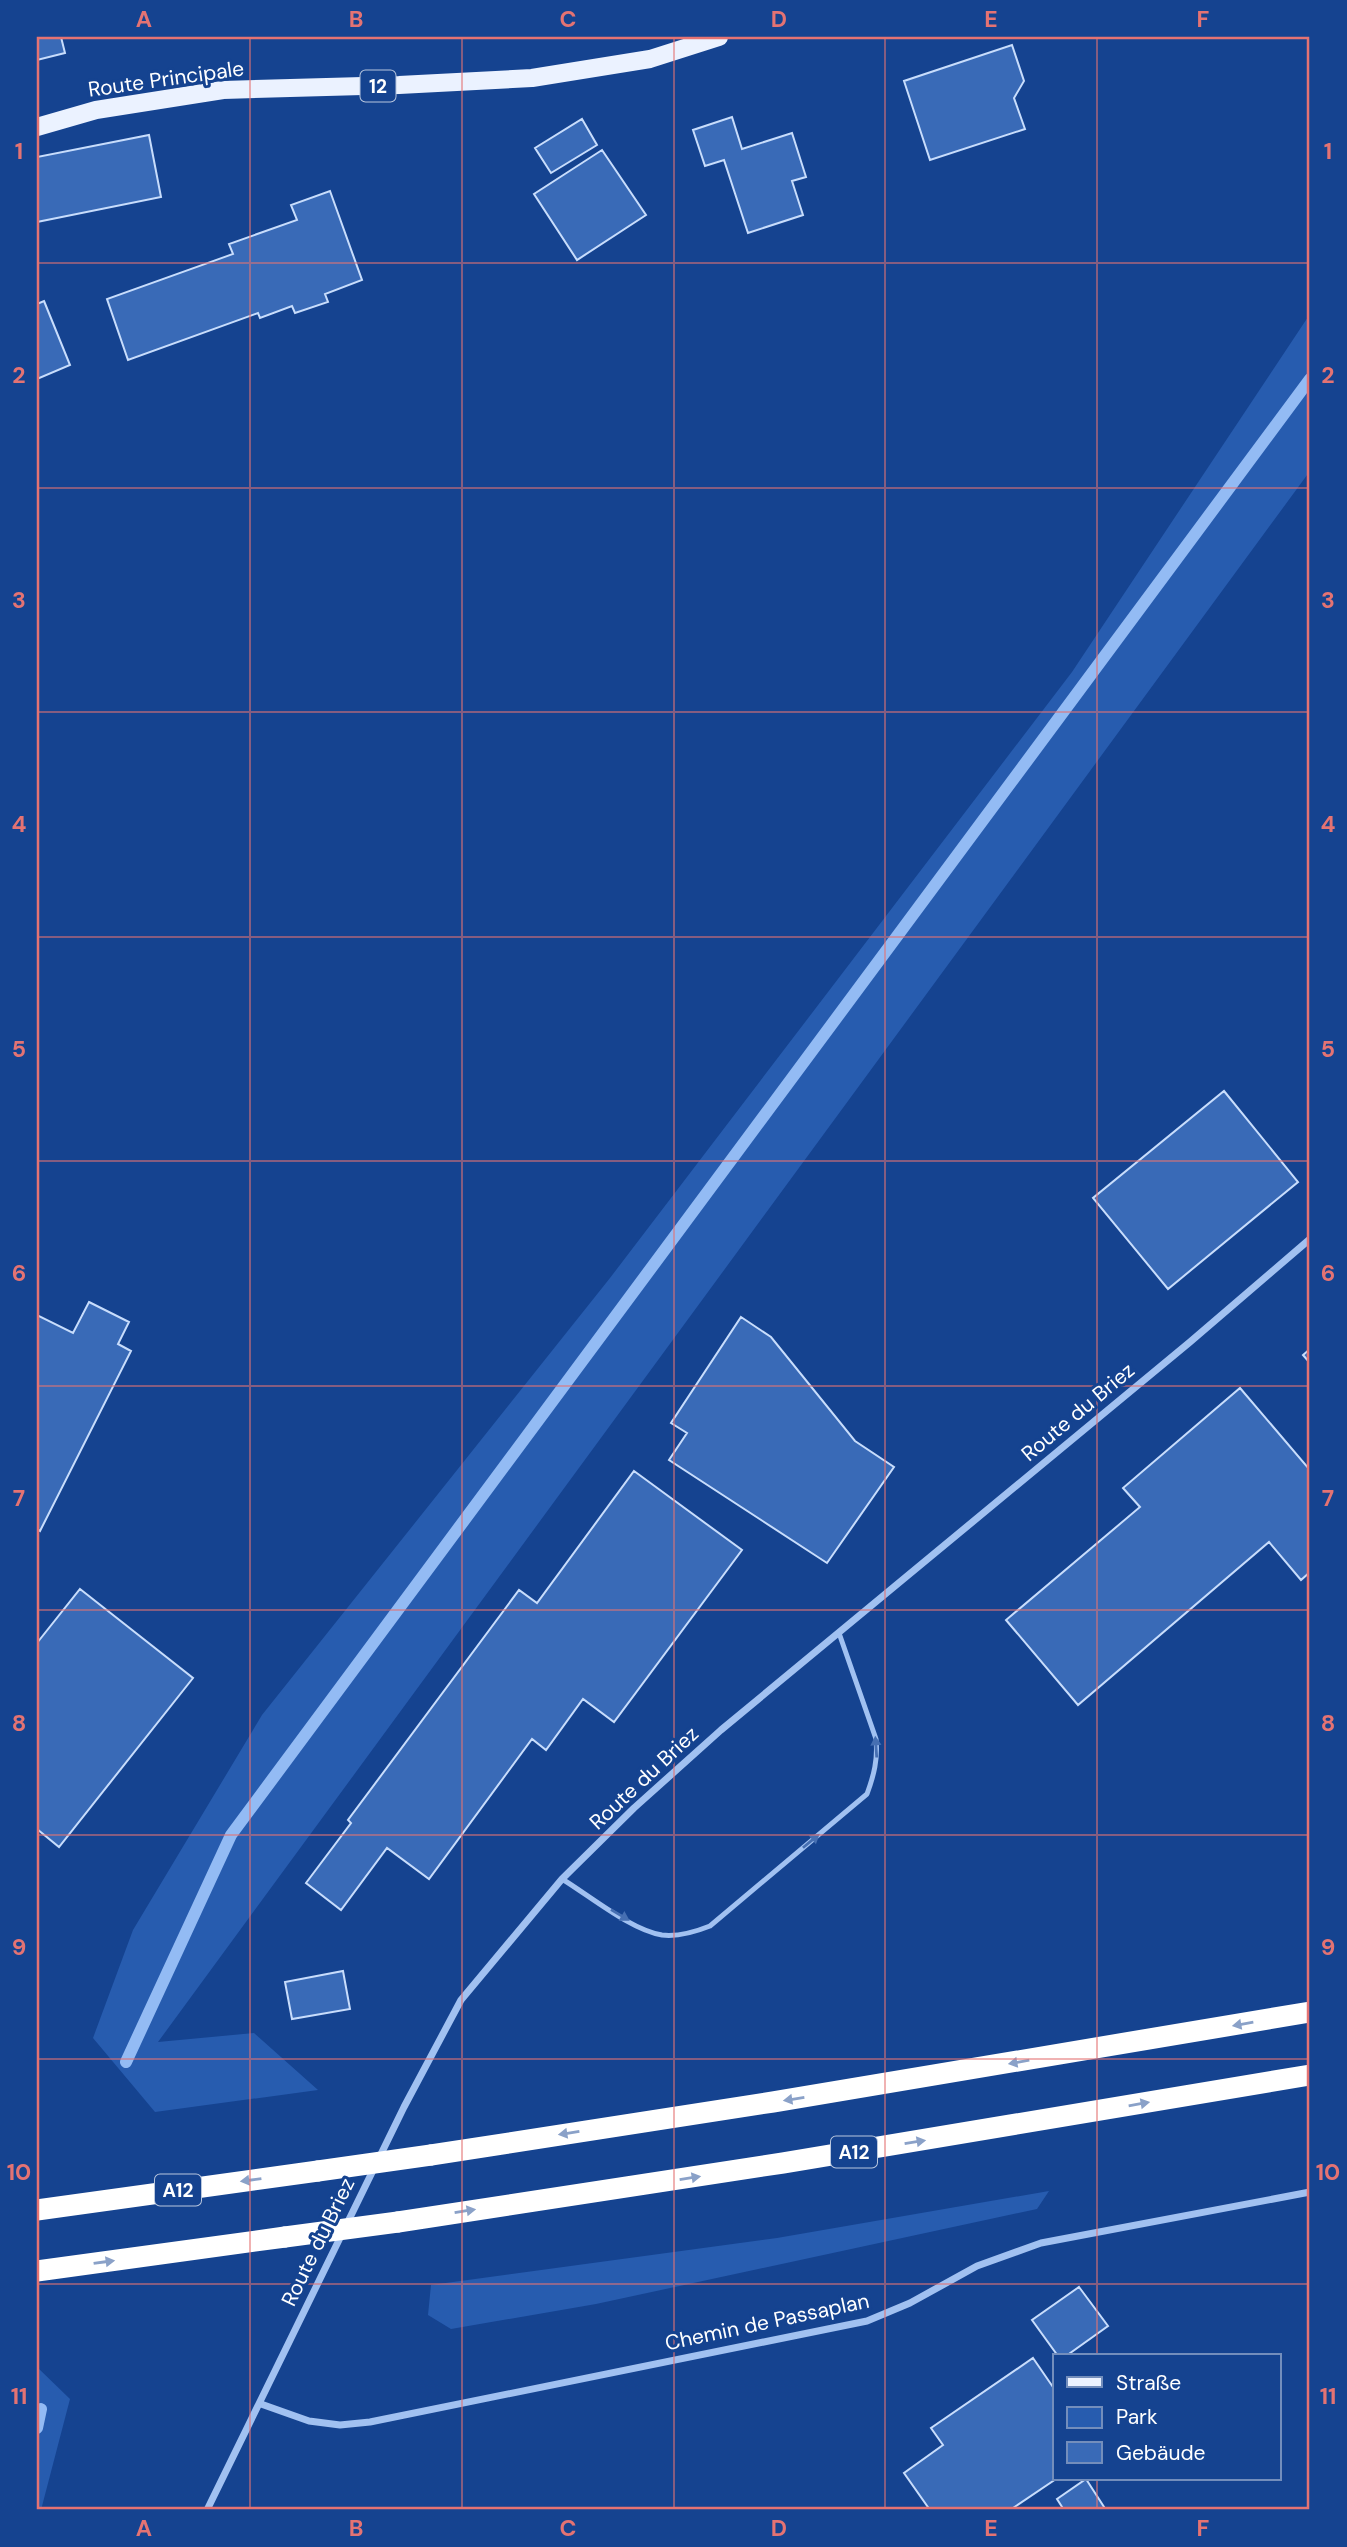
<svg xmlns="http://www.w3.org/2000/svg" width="1347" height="2547" font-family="'DM Sans',sans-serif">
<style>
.green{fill:#275caf}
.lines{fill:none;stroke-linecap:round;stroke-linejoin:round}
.stream{stroke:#93bbf4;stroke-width:12}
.building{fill:#396ab7;stroke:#c8ddfc;stroke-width:2}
.service{stroke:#a1c1f1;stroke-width:5}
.minor{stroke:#a1c1f1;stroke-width:7}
.primary{stroke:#ebf2ff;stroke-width:18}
.motorway{stroke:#fff;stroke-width:21}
.motorway-bridge{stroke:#fff;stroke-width:21}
.oneway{fill:#466fb2}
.oneway2{fill:#8aa1c8}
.grid{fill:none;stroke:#e47373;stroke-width:2;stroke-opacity:0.55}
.labels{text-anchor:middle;stroke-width:6;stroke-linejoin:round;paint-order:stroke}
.shield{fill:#154390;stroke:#b9c7de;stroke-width:2}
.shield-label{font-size:19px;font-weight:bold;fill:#fff}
.street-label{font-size:21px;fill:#fff;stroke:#154390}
.neatline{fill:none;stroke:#e47373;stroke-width:2.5}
.grid-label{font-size:23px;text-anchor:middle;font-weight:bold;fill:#e47373}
</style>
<rect width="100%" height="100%" fill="#154390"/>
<path class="green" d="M1310 314V471L158 2042 254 2033 318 2090 155 2112 93 2038 133 1930 262 1715 610 1278 1072 672Z
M1049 2191 1037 2209 596 2304 451 2329 428 2315 431 2285 777 2238Z
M37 2367 70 2399 41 2510H37Z"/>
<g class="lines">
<path class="stream" d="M126 2062 231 1835 1310 379
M37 2428 41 2409"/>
</g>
<path class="building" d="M37 37H61L65 53 37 60Z
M1012 45 1024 81 1014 98 1025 129 930 160 904 81Z
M732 117 742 149 792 133 806 177 792 181 803 215 748 233 724 160 705 166 693 130Z
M582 119 597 145 551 173 535 148Z
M149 135 161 197 37 222V157Z
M602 150 646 215 577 260 534 194Z
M330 191 362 280 325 294 328 302 295 313 292 306 260 318 258 313 128 360 107 299 233 254 229 244 297 220 291 205Z
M44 301 70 365 37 379V304Z
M1224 1091 1298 1182 1168 1289 1093 1198Z
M89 1302 129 1322 118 1344 131 1351 40 1531 37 1529V1315L73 1333Z
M741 1317 771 1337 855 1441 894 1467 827 1563 669 1460 687 1433 671 1423Z
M1310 1349V1363L1303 1355Z
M1240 1388 1310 1470V1572L1301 1580 1269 1542 1078 1705 1006 1620 1140 1507 1123 1488Z
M634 1471 742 1550 614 1722 583 1699 546 1750 532 1739 429 1879 387 1848 341 1910 306 1883 351 1823 348 1820 519 1590 537 1603Z
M80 1589 193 1678 59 1847 37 1829V1643Z
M343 1971 350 2009 292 2019 285 1982Z
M1079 2287 1108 2326 1066 2356H1058L1032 2320Z
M1033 2358 1055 2390 1056 2479 1010 2510H930L904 2473 943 2445 931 2428Z
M1086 2479 1106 2510H1064L1057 2499Z"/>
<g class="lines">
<path class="service" d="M562 1879C590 1896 631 1930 662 1935 679 1937 695 1932 710 1926L867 1794C874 1775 878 1759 876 1739L839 1633"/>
<path class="minor" d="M261 2404 309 2421 340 2425 370 2422 867 2321 910 2303 977 2266 1041 2243 1310 2192
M207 2510 404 2107 461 2000 562 1879 634 1808 721 1730 1190 1342 1310 1239"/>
<path class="primary" d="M37 127 96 110 223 90 399 85 532 78 650 59 719 37"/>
<path class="motorway" d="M431 2155 773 2102 1310 2012
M37 2210 318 2171
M398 2222 783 2163 1310 2075
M37 2271 285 2237"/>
<path class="motorway-bridge" d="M318 2171 431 2155
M285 2237 398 2222"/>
</g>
<defs><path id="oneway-solid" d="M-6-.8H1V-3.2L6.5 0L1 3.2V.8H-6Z" transform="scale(1.75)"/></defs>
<g class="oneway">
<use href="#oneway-solid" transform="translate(876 1747) rotate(-94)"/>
<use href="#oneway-solid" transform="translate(811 1841) rotate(-40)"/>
<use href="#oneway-solid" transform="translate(620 1915) rotate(31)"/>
</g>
<g class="oneway2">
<use href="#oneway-solid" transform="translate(1243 2024) rotate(170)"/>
<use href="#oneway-solid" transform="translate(1019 2062) rotate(170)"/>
<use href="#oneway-solid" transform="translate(794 2099) rotate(171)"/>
<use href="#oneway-solid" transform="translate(1139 2104) rotate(-10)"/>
<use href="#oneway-solid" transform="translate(569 2133) rotate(171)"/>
<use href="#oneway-solid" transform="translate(915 2142) rotate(-9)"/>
<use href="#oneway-solid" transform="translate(690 2178) rotate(-9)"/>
<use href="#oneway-solid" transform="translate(251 2180) rotate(172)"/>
<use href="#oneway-solid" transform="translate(465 2211) rotate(-9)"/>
<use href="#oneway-solid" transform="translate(104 2262) rotate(-8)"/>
</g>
<path class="grid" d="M250 37V2510M462 37V2510M674 37V2510M885 37V2510M1097 37V2356M37 263H1310M37 488H1310M37 712H1310M37 937H1310M37 1161H1310M37 1386H1310M37 1610H1310M37 1835H1310M37 2059H1310M37 2284H1310M1097 2479V2510"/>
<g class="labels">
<g class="shield">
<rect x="360.5" y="70.5" width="35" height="31" rx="5"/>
<rect x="831" y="2136.5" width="46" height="31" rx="5"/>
<rect x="155" y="2174.5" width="46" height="31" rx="5"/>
</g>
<g class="shield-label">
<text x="378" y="93">12</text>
<text x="854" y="2159">A12</text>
<text x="178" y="2197">A12</text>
</g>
<g class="street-label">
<text transform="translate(166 79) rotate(-8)" y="7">Route Principale</text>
<text transform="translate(1078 1412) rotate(-40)" y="7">Route du Briez</text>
<text transform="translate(644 1778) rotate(-43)" y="7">Route du Briez</text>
<text transform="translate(318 2242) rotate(-64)" y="7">Route du Briez</text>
<text transform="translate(767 2322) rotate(-12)" y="7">Chemin de Passaplan</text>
</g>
</g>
<rect width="1347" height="2547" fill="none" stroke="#154390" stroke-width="77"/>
<rect x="1053" y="2354" width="228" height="126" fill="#154390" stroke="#738ebc" stroke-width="2"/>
<rect x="1067" y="2377" width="35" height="10" fill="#ebf2ff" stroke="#738ebc" stroke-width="2"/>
<text x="1116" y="2390" font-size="21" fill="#ffffff">Straße</text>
<rect x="1067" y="2407" width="35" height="21" fill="#275caf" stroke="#738ebc" stroke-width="2"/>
<text x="1116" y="2424" font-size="21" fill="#ffffff">Park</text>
<rect x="1067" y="2442" width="35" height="21" fill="#396ab7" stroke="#738ebc" stroke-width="2"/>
<text x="1116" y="2460" font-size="21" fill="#ffffff">Gebäude</text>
<rect x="38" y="38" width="1270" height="2470" class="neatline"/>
<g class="grid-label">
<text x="144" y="27">A</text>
<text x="356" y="27">B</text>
<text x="568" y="27">C</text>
<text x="779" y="27">D</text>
<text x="991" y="27">E</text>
<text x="1203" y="27">F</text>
<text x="19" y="159">1</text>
<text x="1328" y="159">1</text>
<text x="19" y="383">2</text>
<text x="1328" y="383">2</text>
<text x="19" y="608">3</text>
<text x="1328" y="608">3</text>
<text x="19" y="832">4</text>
<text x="1328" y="832">4</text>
<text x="19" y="1057">5</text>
<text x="1328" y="1057">5</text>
<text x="19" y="1281">6</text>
<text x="1328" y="1281">6</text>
<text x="19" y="1506">7</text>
<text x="1328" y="1506">7</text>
<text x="19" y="1731">8</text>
<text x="1328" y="1731">8</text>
<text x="19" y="1955">9</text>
<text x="1328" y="1955">9</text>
<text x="19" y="2180">10</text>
<text x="1328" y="2180">10</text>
<text x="19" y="2404">11</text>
<text x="1328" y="2404">11</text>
<text x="144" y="2536">A</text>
<text x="356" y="2536">B</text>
<text x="568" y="2536">C</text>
<text x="779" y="2536">D</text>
<text x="991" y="2536">E</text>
<text x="1203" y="2536">F</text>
</g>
</svg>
